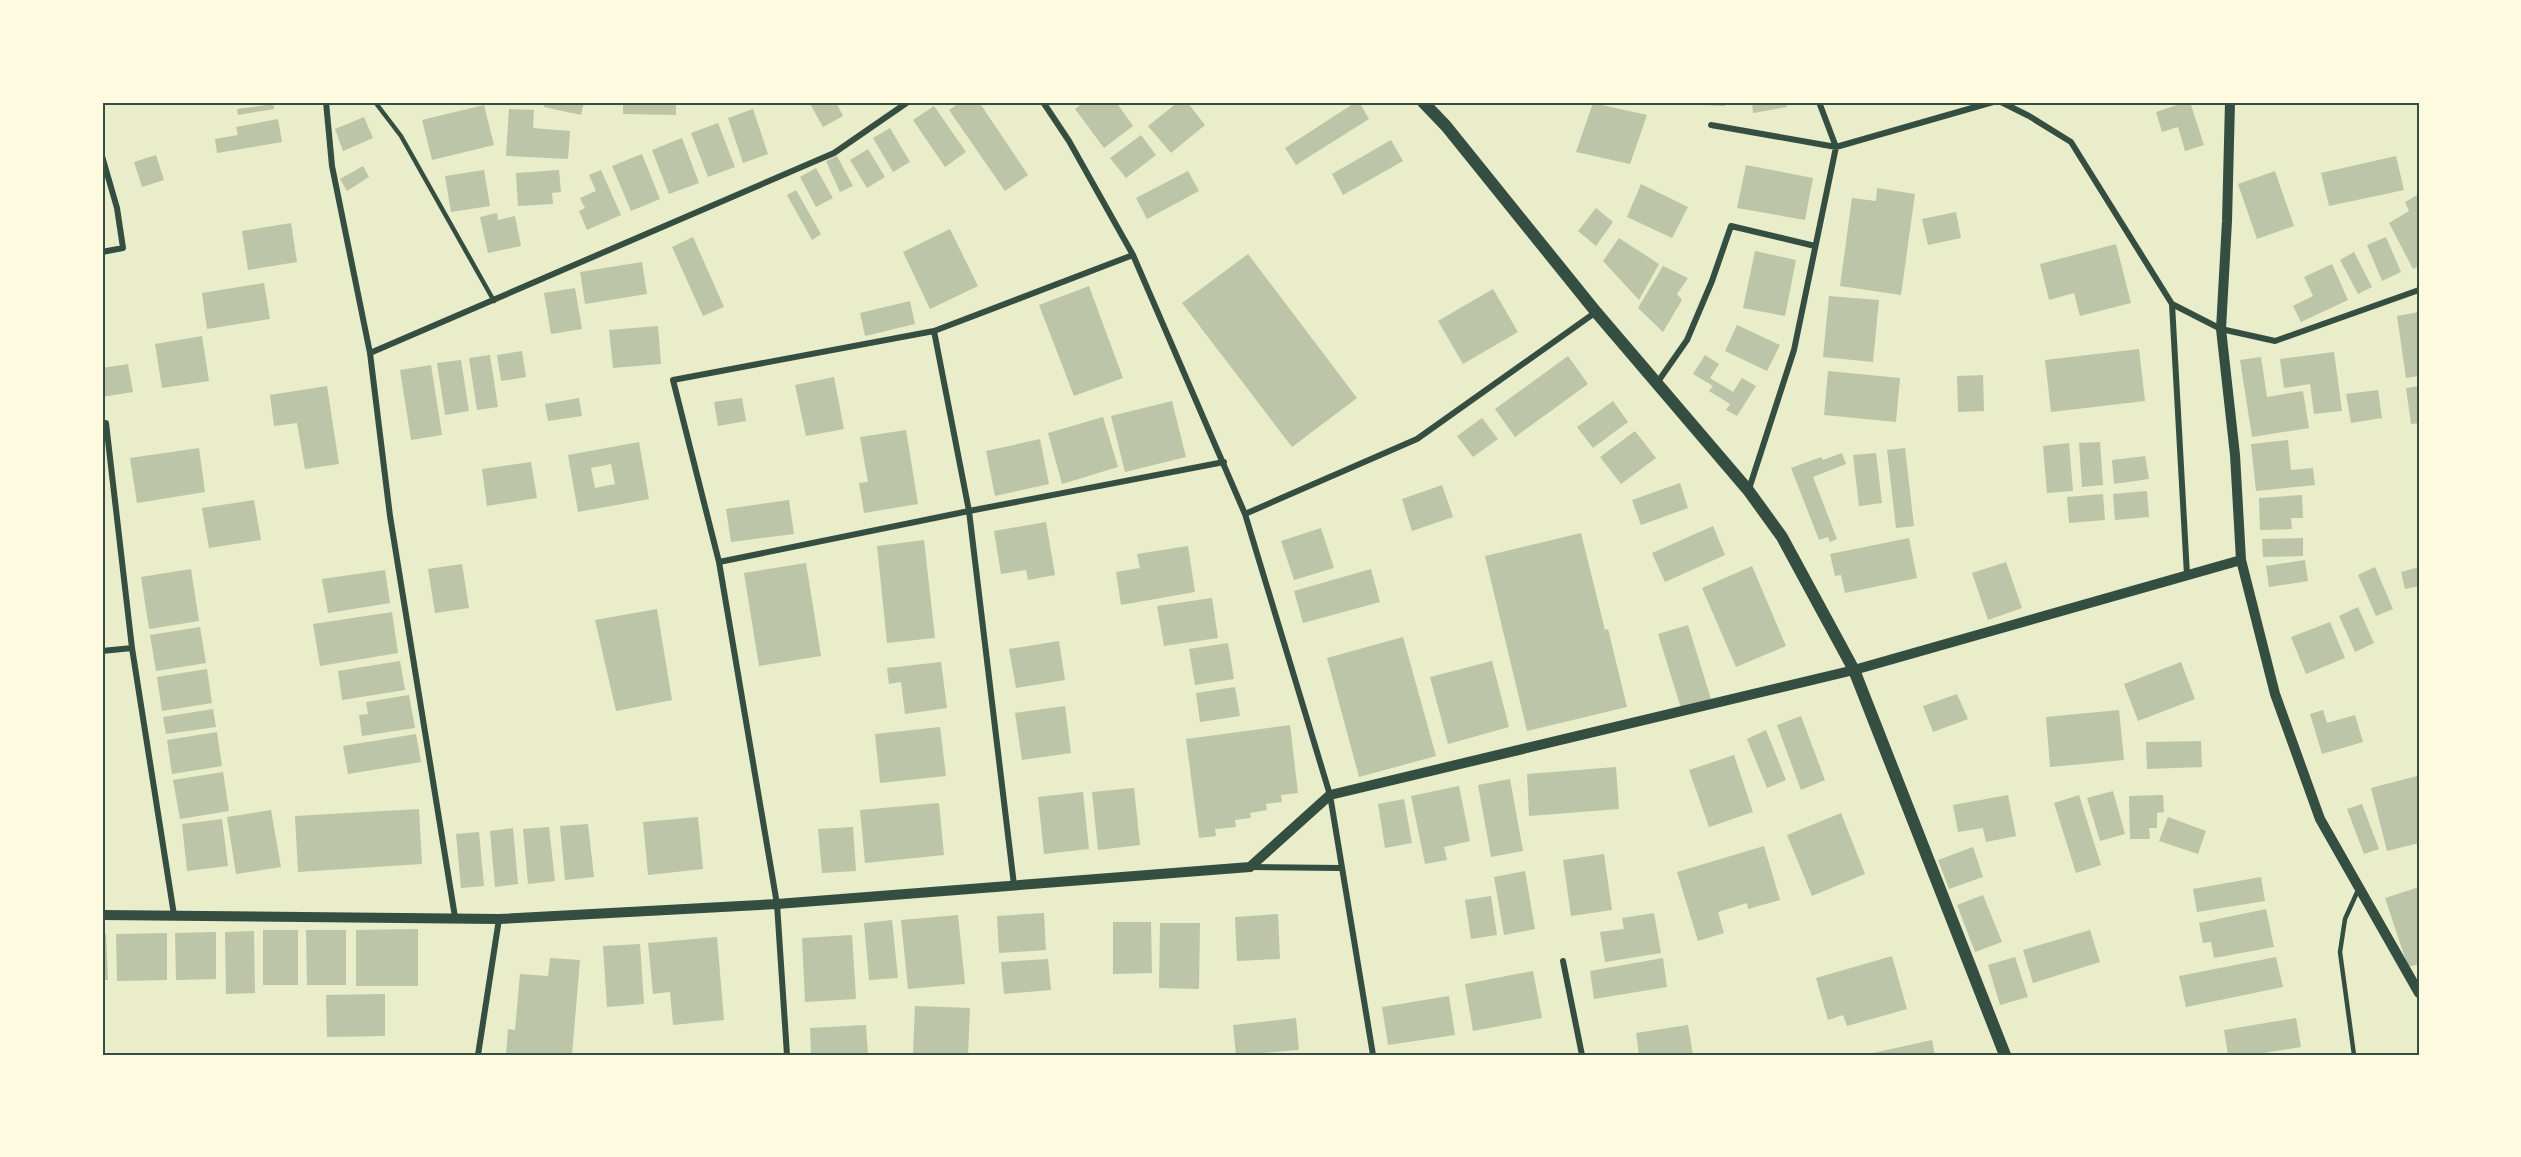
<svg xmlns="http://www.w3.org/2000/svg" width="2521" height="1157" font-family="'DM Sans',sans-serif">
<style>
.building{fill:#bcc5a7;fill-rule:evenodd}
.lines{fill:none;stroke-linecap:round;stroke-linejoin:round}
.service{stroke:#344e41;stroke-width:4.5}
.minor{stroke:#344e41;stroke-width:6}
.tertiary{stroke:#344e41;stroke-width:10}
.secondary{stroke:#344e41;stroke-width:12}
.neatline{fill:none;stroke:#344e41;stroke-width:2}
</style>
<rect width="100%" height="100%" fill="#e9edc9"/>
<path class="building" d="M545 102H584L581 115 544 107Z
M623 102H676V115L623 114Z
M809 102H836L843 116 823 127Z
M961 102H979L1028 175 1005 191 949 110Z
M1084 102H1116L1133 126 1104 148 1075 109Z
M1178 102H1187L1205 125 1171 153 1148 126Z
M1356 102H1359L1369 119 1296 165 1285 148Z
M1704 102H1725V106L1704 105Z
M1752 102H1786L1787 107 1753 113Z
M2186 102H2190L2204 145 2185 151 2178 127 2162 132 2156 112Z
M1593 103 1647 115 1630 164 1576 152Z
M274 104V109L238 115 237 109Z
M484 105 494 145 432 160 422 120Z
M934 106 966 152 945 167 913 120Z
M509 109 534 110 533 128 570 131 568 159 506 156Z
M753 109 768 154 743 163 728 118Z
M364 117 373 138 343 151 335 129Z
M278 119 282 142 217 153 215 139 238 135 236 127Z
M718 123 735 167 708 177 691 133Z
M890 128 910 162 893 172 873 138Z
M1141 135 1156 155 1126 178 1110 158Z
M682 138 699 183 669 194 652 150Z
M1391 140 1403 161 1343 195 1332 174Z
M868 149 885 177 867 188 850 160Z
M642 154 660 199 631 211 612 166Z
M156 155 164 180 142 187 134 162Z
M837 156 853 186 840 192 826 161Z
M2396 156 2404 190 2329 206 2321 173Z
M1746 165 1813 178 1805 220 1737 208Z
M363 166 369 177 347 191 340 179Z
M816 168 833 198 816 207 800 177Z
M484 170 490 206 451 212 445 176Z
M559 170 561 192 552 193 553 204 518 206 516 173Z
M601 170 621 215 587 230 579 211 585 208 580 198 596 191 589 175Z
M1188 171 1199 191 1147 219 1136 198Z
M2275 171 2294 226 2257 239 2238 184Z
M1641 184 1688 207 1672 238 1627 217Z
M1877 188 1915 194 1901 295 1840 286 1852 198 1876 201Z
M796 190 821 234 812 240 787 195Z
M2419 194V266L2413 269 2389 223 2409 211 2405 202Z
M1596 208 1613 222 1596 246 1578 231Z
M1956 212 1961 238 1928 245 1922 219Z
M497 213 498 220 515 216 521 246 488 253 480 217Z
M291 223 297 262 248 270 242 231Z
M950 229 978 286 930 309 903 252Z
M693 237 724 307 703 316 672 247Z
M2386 237 2401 272 2382 281 2367 245Z
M1619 238 1659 264 1639 300 1603 261Z
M2116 244 2131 303 2080 316 2074 293 2049 300 2040 264Z
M1755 251 1796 260 1785 316 1743 308Z
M2354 252 2372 287 2358 294 2340 260Z
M1248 254 1357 398 1292 447 1182 303Z
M642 262 647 294 585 304 580 272Z
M2332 264 2348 300 2301 322 2293 306 2313 296 2304 277Z
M1663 266 1688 278 1677 294 1682 300 1663 332 1638 308Z
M264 283 270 319 207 329 202 293Z
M1089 286 1123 378 1074 396 1039 305Z
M575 288 582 329 551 334 544 293Z
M1493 289 1518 332 1463 364 1438 321Z
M1829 296 1879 300 1873 362 1823 357Z
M910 301 915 324 865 336 860 313Z
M2419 312V376L2406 378 2397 316Z
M1737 325 1780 345 1767 371 1725 351Z
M658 326 661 364 613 368 609 330Z
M202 336 209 381 162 388 155 344Z
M2139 349 2145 401 2051 412 2045 360Z
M522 351 526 377 501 381 497 355Z
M2334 352 2342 411 2314 414 2310 384 2284 388 2280 359Z
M490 355 498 407 477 410 469 358Z
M1705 355 1719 364 1710 378 1733 392 1742 378 1756 386 1737 416 1726 410 1730 404 1709 391 1713 386 1693 374Z
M1568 356 1588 384 1515 437 1495 409Z
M2261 357 2267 397 2303 391 2309 428 2252 437 2240 360Z
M461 360 469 411 445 415 437 363Z
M128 364 133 392 102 397V368Z
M431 365 442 435 411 440 400 370Z
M1828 371 1900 378 1896 422 1824 415Z
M1983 375 1984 411 1958 412 1957 376Z
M834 377 844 429 806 436 795 385Z
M327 386 339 464 305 469 297 423 274 426 270 395Z
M2419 386V423L2411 424 2406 388Z
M2378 390 2382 418 2351 423 2346 394Z
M579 398 582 416 548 421 545 404Z
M742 398 746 421 718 426 714 402Z
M1172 401 1186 457 1125 472 1111 416Z
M1613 401 1628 422 1593 448 1577 427Z
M1103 417 1118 467 1062 484 1048 433Z
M1482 418 1498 439 1473 457 1457 436Z
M906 430 918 504 864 513 859 483 868 482 860 437Z
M1635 431 1656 458 1621 484 1600 457Z
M1040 439 1049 484 995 496 986 451Z
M2288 440 2291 470 2313 468 2315 485 2256 491 2251 444Z
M639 442 649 499 578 512 568 455ZM611 464 615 484 595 488 591 468Z
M2100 442 2103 485 2082 487 2079 443Z
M2069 443 2073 491 2047 493 2043 446Z
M199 448 205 492 137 503 130 458Z
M1905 448 1914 526 1896 528 1887 450Z
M1842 453 1846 464 1813 477 1837 539 1830 542 1828 537 1819 540 1791 468 1821 457 1823 460Z
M1876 453 1882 503 1859 506 1853 455Z
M2145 456 2149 479 2114 484 2112 460Z
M531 462 537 498 487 506 482 469Z
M1680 483 1688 508 1641 525 1632 500Z
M1442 485 1453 517 1412 531 1402 499Z
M2147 491 2149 517 2115 520 2113 494Z
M2103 494 2105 520 2069 523 2067 497Z
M2302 495 2303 518H2291L2292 529 2260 530 2259 498Z
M254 500 261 540 209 548 202 508Z
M789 500 794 534 731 542 726 509Z
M1046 522 1055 575 1028 580 1026 570 1001 574 994 531Z
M1713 526 1725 555 1665 582 1652 553Z
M1321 528 1334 568 1294 580 1281 541Z
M1581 533 1605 630 1608 629 1627 707 1527 731 1485 556Z
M1909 538 1917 578 1845 593 1841 575 1835 576 1830 554Z
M2303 538V556L2263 557 2262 539Z
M924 540 935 638 887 643 877 546Z
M1188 546 1195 592 1121 605 1116 572 1140 568 1137 554Z
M2305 560 2308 581 2269 587 2266 566Z
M2006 562 2022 608 1988 620 1972 573Z
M806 563 821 656 759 666 744 573Z
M462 564 469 608 435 613 428 569Z
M1752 566 1786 646 1736 667 1702 588Z
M2375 567 2393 609 2376 616 2358 575Z
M2419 567V586L2405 589 2401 572Z
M191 569 199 621 149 629 141 577Z
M1371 569 1380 602 1303 623 1294 591Z
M385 570 390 603 328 613 322 579Z
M1212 598 1218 638 1164 646 1157 606Z
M2358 607 2374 643 2355 652 2339 616Z
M657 609 672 700 616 711 595 620Z
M392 612 398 653 320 666 313 624Z
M2330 622 2345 658 2306 674 2291 637Z
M1688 625 1711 699 1681 708 1658 634Z
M200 627 206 663 156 671 150 635Z
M1403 637 1436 756 1359 777 1327 658Z
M1059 641 1065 680 1016 688 1009 649Z
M1228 643 1234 679 1195 685 1189 649Z
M400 661 405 690 342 700 338 671Z
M1492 661 1509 727 1448 744 1430 677Z
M941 662 947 708 905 714 901 682 889 684 887 668Z
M2181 662 2195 699 2138 721 2124 684Z
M207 669 212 703 162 711 157 677Z
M1235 687 1240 716 1200 722 1196 693Z
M1957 694 1968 719 1933 732 1923 706Z
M409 695 415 728 362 736 359 715 368 714 366 702Z
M1065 706 1071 753 1022 760 1015 713Z
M213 709 216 727 166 734 163 717Z
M2119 710 2124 760 2050 767 2046 717Z
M2323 710 2327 723 2355 715 2363 742 2322 754 2310 714Z
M1801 716 1825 780 1801 790 1777 725Z
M1290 725 1298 793 1281 795 1282 802 1266 804 1267 810 1250 813 1251 818 1235 820 1236 827 1215 829 1216 836 1199 838 1186 739Z
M940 727 946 776 880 783 875 734Z
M1766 730 1786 780 1767 788 1747 739Z
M217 732 222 766 172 774 167 740Z
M416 734 421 762 348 774 343 746Z
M2201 741 2202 767 2147 769 2146 742Z
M1734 755 1753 812 1709 827 1689 770Z
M1616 767 1619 809 1529 816 1527 774Z
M223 772 229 811 180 819 173 780Z
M2417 776 2419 843 2387 851 2371 788Z
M1510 779 1523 851 1491 857 1478 785Z
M1459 786 1470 841 1444 847 1447 860 1425 864 1411 796Z
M1134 788 1140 845 1098 850 1092 792Z
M2113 791 2125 834 2100 841 2087 798Z
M1083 792 1089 849 1044 854 1038 797Z
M2008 795 2016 836 1986 842 1983 828 1958 832 1953 805Z
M2079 795 2101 865 2076 873 2054 803Z
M2163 795 2164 812 2157 813V828H2149L2150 839H2130L2129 796Z
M1404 799 1412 843 1385 848 1378 804Z
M939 803 944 855 865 863 860 810Z
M2362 804 2379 849 2364 854 2347 809Z
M419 809 422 864 298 872 295 816Z
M271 810 281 867 236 874 227 817Z
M1841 813 1865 874 1812 896 1787 835Z
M698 817 703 869 648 875 643 822Z
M2168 817 2206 831 2198 854 2159 841Z
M222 819 228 866 187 871 182 824Z
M588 824 594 877 565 880 560 826Z
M549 827 555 881 528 884 523 829Z
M853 827 856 871 822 873 818 829Z
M513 828 518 884 495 887 490 831Z
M479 832 484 886 461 888 456 834Z
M1764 846 1780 900 1748 909 1747 903 1718 912 1724 933 1698 941 1677 872Z
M1973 847 1983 877 1949 889 1938 860Z
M1604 854 1612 910 1571 916 1563 860Z
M1525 871 1535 929 1504 935 1494 877Z
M2261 877 2265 901 2197 912 2193 889Z
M2419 887V964L2408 967 2385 898Z
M1983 895 2002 942 1975 952 1957 905Z
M1491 896 1497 935 1471 939 1465 900Z
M2266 909 2274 947 2214 958 2211 942 2203 943 2199 923Z
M1044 913 1046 950 999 953 997 916Z
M1654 913 1661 953 1605 962 1600 932 1624 929 1622 918Z
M1278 914 1280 959 1237 961 1235 917Z
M958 915 965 984 908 989 901 920Z
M892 920 898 978 869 980 864 923Z
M1113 922H1151L1152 973 1113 974Z
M1160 923H1200L1199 989 1159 988Z
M418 929V986H356V930Z
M263 930H298V985H263Z
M306 930H346V985H307Z
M2090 930 2100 962 2033 983 2023 950Z
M254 931 255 993 226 994 225 932Z
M216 932V979L176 980 175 933Z
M167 933V980L117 981 116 934Z
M102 934H106L108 980H102Z
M852 935 856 999 805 1002 802 938Z
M717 937 724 1020 673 1025 670 992 653 994 648 943Z
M640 944 644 1004 607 1007 603 946Z
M1892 956 1907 1009 1847 1026 1843 1015 1828 1020 1816 978Z
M2015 957 2028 997 2000 1005 1988 965Z
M2276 957 2283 987 2186 1007 2179 976Z
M550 958 580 960 572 1055H506L508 1029 515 1030 520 974 548 976Z
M1663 958 1667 987 1594 999 1590 971Z
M1048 959 1051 990 1004 994 1001 962Z
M1533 971 1542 1018 1473 1031 1465 984Z
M385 994V1036L327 1037 326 995Z
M1449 996 1455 1035 1388 1045 1382 1007Z
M915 1006 970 1008 968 1055H913Z
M1296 1018 1299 1050 1236 1055 1233 1025Z
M2296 1018 2301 1047 2252 1055H2228L2224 1030Z
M866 1025 868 1055H811L810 1028Z
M1688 1025 1693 1055H1639L1636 1033Z
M1932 1040 1935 1055H1874L1873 1053Z"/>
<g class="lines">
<path class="service" d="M375 102 401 136 494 301
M2354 1055 2340 952 2345 919 2359 888"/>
<path class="minor" d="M326 102 332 166 370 353 390 516 455 917
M1043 102 1069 141 1133 255 1245 514 1330 795 1373 1055
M2001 102 2029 116 2071 142 2172 304 2221 329 2275 341 2419 290
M1711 125 1836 147 1993 102
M102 156 117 208 123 248 102 252
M2172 304 2187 575
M934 331 969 511 1014 885
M370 353 834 153 908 102
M1657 383 1687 340 1712 281 1731 226 1815 246
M106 423 132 648 174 915
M1749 489 1794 350 1836 147 1819 102
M1245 514 1417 439 1596 312
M719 562 969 511 1224 462
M102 651 132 648
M1251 867 1340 868
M1563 961 1582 1055
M478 1055 499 919
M787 1055 777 904 719 562 673 380 934 331 1133 255"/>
<path class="tertiary" d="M2230 102 2227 221 2221 329 2235 455 2241 560 2275 694 2320 819 2419 993
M102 915 499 919 777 904 1250 867 1330 795 1854 670 2241 560"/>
<path class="secondary" d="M1423 102 1446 126 1596 312 1748 490 1782 537 1854 670 2005 1055"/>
</g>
<rect width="2521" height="1157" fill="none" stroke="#fefae0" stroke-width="207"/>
<rect x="104" y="104" width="2314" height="950" class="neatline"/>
</svg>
